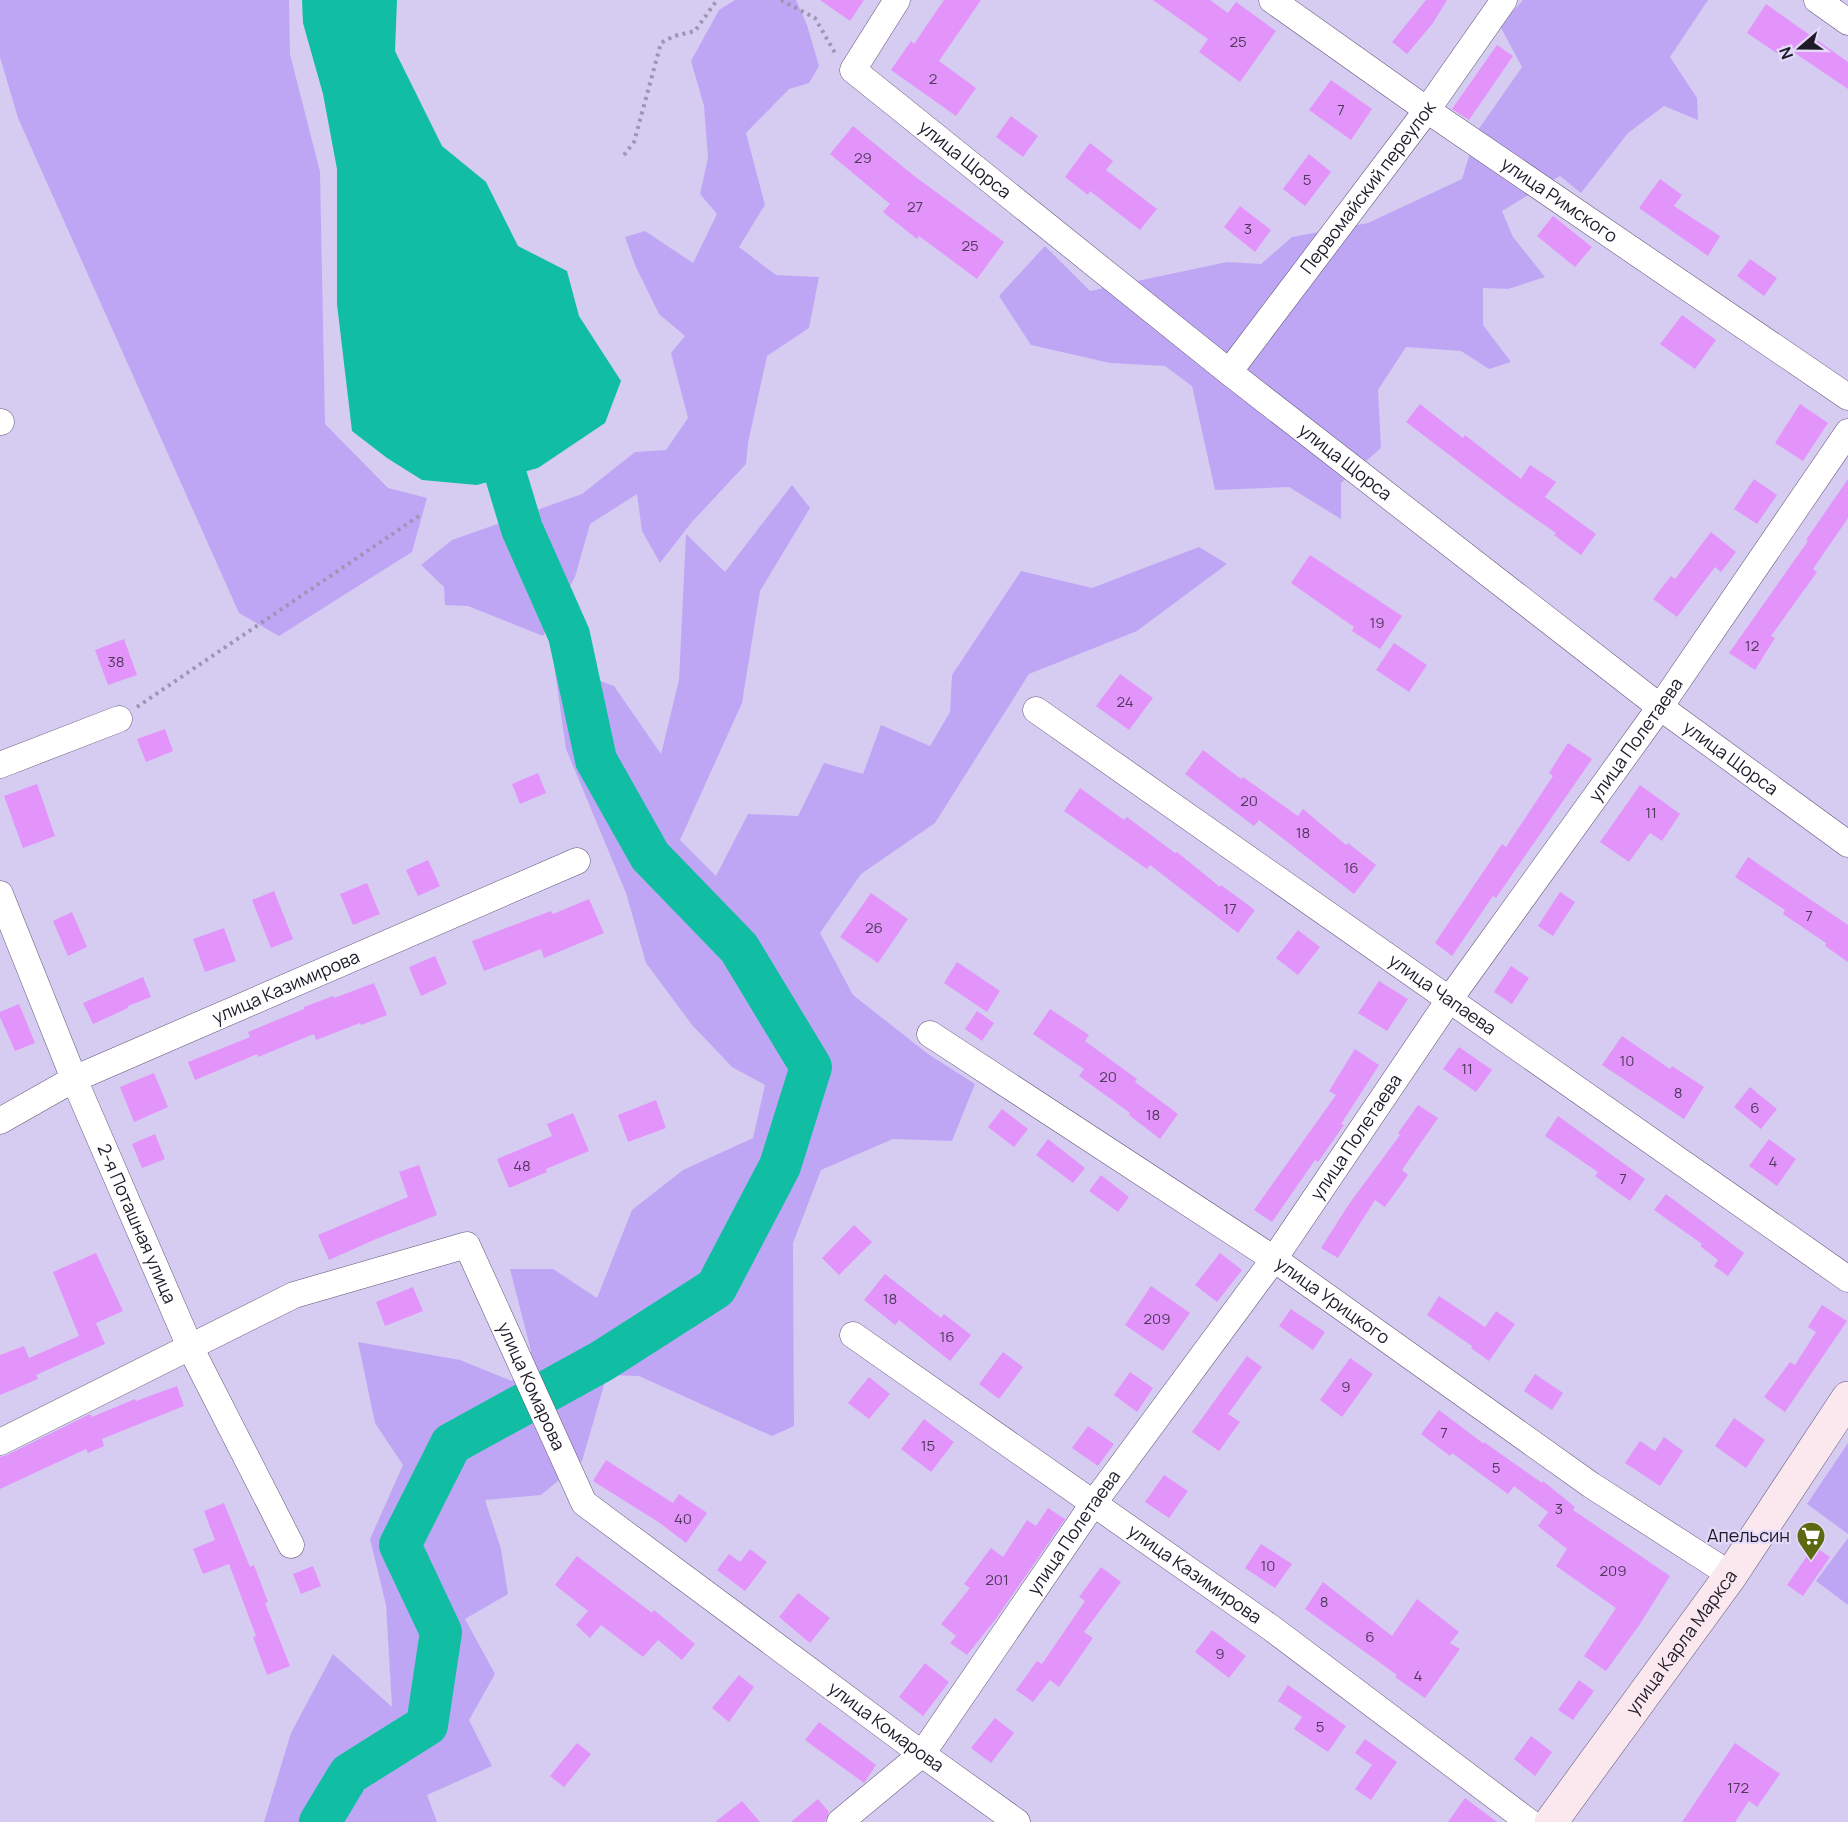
<svg xmlns="http://www.w3.org/2000/svg" width="1848" height="1822" font-family="Manrope,sans-serif">
<style>
.green{fill:#bfa6f5}
.water{fill:#11bea4}
.lines{fill:none;stroke-linecap:round;stroke-linejoin:round}
.river{stroke:#11bea4;stroke-width:42}
.building{fill:#e294fa}
.street-casing{stroke:#5f5576;stroke-width:27}
.secondary-casing{stroke:#5f5576;stroke-width:34}
.path{stroke:#9d95b3;stroke-width:4;stroke-dasharray:3 4.5;stroke-linecap:butt}
.street{stroke:#fff;stroke-width:26}
.secondary{stroke:#fbe8ee;stroke-width:33}
.labels{text-anchor:middle;stroke-width:4.5;stroke-linejoin:round;paint-order:stroke}
.number-label{font-size:15px;fill:#4f385c}
.street-label{font-size:18px;fill:#1e1a28;stroke:#e3daf9}
.poi-label{font-size:18px;fill:#1e1a28;stroke:#e3daf9;text-anchor:end}
</style>
<rect width="100%" height="100%" fill="#d6ccf2"/>
<path class="green" d="M0 0H289L290 54 320 172 325 424 388 488 427 498 412 552 279 636 239 613 18 118 0 57Z
M735 0H796L807 25 819 66 809 83 789 89 746 133 765 205 739 247 776 275 819 277 809 328 767 356 748 443 746 464 691 523 660 563 642 531 637 494 590 524 575 577 543 636 468 606 445 605 444 587 421 565 452 540 582 494 635 452 666 450 688 418 671 353 685 336 659 314 635 265 625 237 645 231 693 263 717 214 700 194 708 158 704 106 691 61 719 10Z
M1523 0H1708L1670 57 1697 98 1698 120 1664 106 1628 133 1581 193 1560 176 1502 211 1513 237 1545 277 1508 289 1483 288V325L1511 362 1489 369 1461 351 1406 347 1378 390 1381 448 1341 483V519L1289 487 1215 490 1192 386 1165 366 1110 363 1031 345 999 296 1045 246 1090 291 1227 262 1261 264 1292 237 1368 223 1462 179 1476 133 1522 67 1500 26Z
M792 485 810 508 760 591 742 703 680 840 716 876 748 814 798 816 824 763 863 774 881 725 930 746 950 712 952 675 1021 571 1092 588 1199 547 1227 564 1137 631 1029 674 935 823 861 874 820 933 853 995 928 1054 975 1084 952 1141 893 1139 821 1170 793 1243 794 1426 772 1436 639 1376 607 1375 582 1461 541 1495 485 1500 501 1549 508 1594 465 1619 495 1674 469 1720 492 1766 427 1795 437 1822H264L291 1733 333 1654 392 1707 386 1605 370 1539 403 1465 375 1423 358 1342 460 1360 512 1381 531 1351 510 1269H553L597 1298 632 1210 683 1170 753 1138 765 1085 732 1067 692 1025 646 963 626 893 566 749 554 664 614 686 661 754 679 680 686 534 725 572Z
M1848 1443V1534L1807 1504Z
M1848 1538V1605L1816 1581Z"/>
<path class="water" d="M302 0H397L395 51 442 146 486 182 518 246 567 271 579 316 621 381 605 423 538 468 477 485 422 480 387 458 352 431 337 304V169L323 94 303 23Z"/>
<g class="lines">
<path class="river" d="M320 1822 349 1774 427 1725 441 1632 400 1545 451 1444 602 1361 716 1288 780 1166 811 1067 739 948 650 856 596 760 569 635 522 529 490 423"/>
</g>
<path class="building" d="M820 0H864L850 21Z
M944 0H981L939 61 976 88 956 116 891 70 911 41 914 44Z
M1153 0H1210L1228 13 1236 2 1276 31 1240 82 1199 52 1208 39Z
M1426 0H1447L1433 23 1407 54 1392 42Z
M1766 4 1848 62V89L1783 45 1778 54 1747 33Z
M1497 45 1513 56 1469 120 1452 109Z
M1331 80 1372 109 1351 140 1309 110Z
M1011 116 1038 136 1023 157 996 137Z
M853 126 913 175 1004 242 977 279 919 236 917 239 883 212 890 204 830 154Z
M1090 143 1113 161 1106 170 1157 209 1140 230 1090 191 1088 195 1065 177Z
M1309 154 1331 172 1305 206 1283 189Z
M1660 179 1682 195 1674 206 1720 236 1708 256 1639 208Z
M1240 206 1271 230 1255 252 1224 227Z
M1553 216 1592 247 1575 267 1537 236Z
M1750 259 1777 278 1764 296 1737 276Z
M1682 315 1716 340 1695 369 1660 344Z
M1420 404 1463 438 1465 435 1521 479 1530 465 1556 482 1545 497 1596 534 1581 555 1554 535 1556 533 1510 501 1406 422Z
M1800 404 1828 423 1803 461 1775 443Z
M1754 479 1777 495 1757 524 1734 509Z
M1848 479V518L1813 569 1817 572 1771 636 1775 638 1755 670 1729 653 1808 541 1806 540Z
M1711 532 1736 552 1721 572 1715 567 1677 617 1653 599 1671 576 1675 579Z
M1310 555 1402 616 1380 649 1352 631 1354 627 1291 583Z
M124 639 137 675 108 685 95 650Z
M1394 643 1427 665 1409 692 1376 670Z
M1120 674 1153 698 1129 730 1096 706Z
M165 729 173 751 146 762 137 739Z
M1568 743 1592 759 1496 898 1493 896 1452 956 1435 943 1502 844 1506 847 1553 776 1549 773Z
M1203 750 1241 779 1243 777 1298 816 1303 809 1346 845 1348 843 1376 865 1354 894 1259 820 1254 826 1185 774Z
M538 773 546 793 520 804 512 784Z
M37 784 55 836 23 848 4 796Z
M1640 785 1680 814 1662 841 1650 833 1629 862 1600 842Z
M1080 788 1124 820 1127 817 1175 853 1177 852 1220 887 1221 885 1255 910 1238 933 1150 865 1147 869 1064 811Z
M1748 857 1848 925V962L1825 946 1826 943 1783 914 1785 910 1735 877Z
M428 860 440 886 418 896 406 870Z
M367 883 380 914 353 925 340 894Z
M274 891 293 939 271 948 252 900Z
M1560 892 1575 902 1553 936 1538 926Z
M871 893 908 919 878 963 840 937Z
M589 899 604 933 544 958 541 949 484 971 472 941 551 911 553 914Z
M72 912 87 947 68 956 53 921Z
M224 928 236 961 205 972 193 939Z
M1298 930 1320 947 1298 975 1276 958Z
M435 956 447 984 421 996 409 967Z
M957 962 1000 991 987 1012 944 983Z
M1511 966 1529 978 1512 1004 1494 992Z
M143 977 151 997 128 1006V1008L93 1024 83 1003Z
M1379 981 1408 999 1387 1031 1358 1013Z
M374 983 387 1015 361 1025 360 1023 316 1040 314 1034 258 1057 257 1054 195 1080 188 1062 250 1037 248 1032 304 1009V1007L333 996 334 998Z
M19 1004 35 1043 15 1051 0 1017V1012Z
M1050 1009 1089 1035 1085 1041 1137 1079 1135 1082 1178 1114 1160 1139 1129 1115 1130 1113 1079 1076 1084 1069 1033 1034Z
M977 1011 994 1023 982 1041 965 1029Z
M1622 1036 1670 1069 1672 1066 1704 1087 1684 1119 1602 1065Z
M1459 1047 1492 1070 1476 1092 1443 1069Z
M1355 1049 1379 1065 1341 1124 1344 1125 1318 1162 1315 1160 1272 1222 1254 1210 1336 1095 1329 1091Z
M154 1073 168 1107 134 1122 120 1087Z
M1750 1087 1777 1109 1761 1129 1734 1107Z
M656 1100 666 1128 628 1142 618 1115Z
M1418 1105 1438 1118 1402 1170 1408 1175 1385 1207 1375 1200 1338 1258 1321 1248 1349 1204 1400 1135 1398 1133Z
M1002 1109 1028 1129 1014 1147 988 1127Z
M573 1113 589 1151 546 1169 547 1172 509 1188 497 1159 552 1136 547 1124Z
M1558 1116 1645 1179 1630 1201 1595 1176 1598 1172 1545 1136Z
M155 1134 165 1159 142 1168 132 1144Z
M1048 1139 1085 1168 1073 1183 1036 1155Z
M1769 1139 1796 1159 1777 1186 1749 1166Z
M419 1165 437 1215 376 1239 329 1260 318 1235 408 1197 399 1172Z
M1101 1175 1129 1197 1118 1212 1089 1191Z
M1666 1194 1744 1253 1728 1276 1714 1266 1718 1260 1700 1246 1702 1244 1654 1210Z
M854 1225 872 1242 839 1275 822 1258Z
M96 1253 123 1311 96 1323 105 1344 36 1375 38 1379 0 1395V1355L24 1346 29 1358 79 1336 53 1272Z
M1220 1253 1242 1270 1217 1302 1195 1285Z
M885 1274 941 1318 944 1314 971 1335 950 1361 899 1320 895 1325 864 1300Z
M1151 1286 1190 1313 1163 1351 1125 1325Z
M413 1287 423 1311 385 1326 376 1302Z
M1439 1296 1485 1327 1496 1311 1515 1324 1489 1361 1471 1348 1472 1346 1427 1315Z
M1822 1305 1847 1321 1785 1412 1764 1397 1790 1362 1795 1365 1816 1332 1808 1327Z
M1291 1309 1325 1332 1313 1350 1279 1326Z
M1003 1352 1023 1367 999 1399 979 1384Z
M1247 1356 1262 1367 1228 1414 1240 1422 1219 1451 1192 1432Z
M1350 1358 1373 1374 1342 1417 1320 1400Z
M1130 1372 1153 1388 1137 1412 1114 1395Z
M1535 1374 1563 1393 1552 1410 1524 1391Z
M869 1377 890 1394 869 1419 848 1403Z
M177 1386 184 1406 102 1439 104 1446 88 1453 86 1449 0 1489V1457L7 1455 90 1414 92 1417 135 1399 136 1401Z
M1439 1410 1484 1444V1442L1542 1483 1543 1481 1575 1507 1573 1510 1670 1576 1640 1624 1606 1671 1584 1656 1616 1608 1556 1566 1567 1549 1538 1526 1548 1512 1514 1486 1508 1494 1452 1453 1450 1456 1421 1434Z
M1734 1418 1765 1440 1746 1468 1715 1446Z
M924 1419 954 1442 931 1472 901 1449Z
M1088 1426 1114 1444 1098 1466 1072 1448Z
M1664 1437 1683 1451 1660 1486 1625 1463 1640 1441 1655 1451Z
M606 1460 673 1503 679 1494 707 1513 686 1543 660 1523 593 1481Z
M1164 1475 1188 1491 1169 1518 1145 1502Z
M224 1503 250 1567 254 1565 268 1602 265 1603 290 1666 267 1675 253 1637 256 1636 229 1564 203 1574 193 1549 215 1540 204 1511Z
M1048 1508 1065 1519 995 1620 967 1655 950 1643 956 1636 941 1624 970 1588 964 1584 991 1548 1003 1557 1027 1520 1036 1526Z
M1261 1544 1292 1564 1275 1588 1245 1568Z
M1814 1546 1830 1557 1803 1596 1787 1585Z
M750 1549 767 1562 745 1591 717 1570 729 1554 740 1562Z
M577 1556 652 1613 654 1610 695 1644 682 1660 658 1640 643 1657 601 1625 590 1638 576 1625 588 1611 555 1585Z
M313 1566 321 1586 301 1594 293 1574Z
M1101 1567 1121 1582 1084 1632 1093 1638 1059 1687 1050 1680 1033 1702 1016 1690 1037 1661 1042 1664 1085 1601 1079 1597Z
M1323 1582 1392 1636 1417 1599 1459 1632 1450 1643 1460 1649 1425 1698 1395 1677 1397 1675 1305 1609Z
M798 1593 830 1618 810 1643 779 1617Z
M1212 1630 1246 1656 1229 1678 1195 1652Z
M925 1663 949 1682 923 1716 899 1697Z
M739 1675 754 1687 729 1722 712 1708Z
M1579 1680 1594 1691 1573 1720 1558 1710Z
M1288 1685 1346 1726 1328 1752 1294 1729 1302 1717 1278 1701Z
M995 1718 1014 1733 991 1763 971 1748Z
M819 1722 876 1765 864 1783 805 1740Z
M1531 1736 1552 1752 1535 1776 1514 1759Z
M1365 1739 1397 1762 1371 1800 1355 1789 1372 1765 1355 1753Z
M577 1743 591 1754 564 1787 550 1776Z
M1735 1743 1780 1774 1757 1807 1749 1801 1735 1822H1682Z
M1465 1798 1497 1822H1448Z
M818 1799 829 1812 825 1822H791Z
M742 1801 760 1822H715Z"/>
<g class="lines">
<g class="street-casing">
<g id="street">
<path id="s1" d="M897 0 853 70 1229 372 1660 707 1848 844"/>
<path id="s2" d="M1272 0 1427 110 1848 397"/>
<path d="M1817 0 1848 22"/>
<path id="s3" d="M1229 372 1427 110 1504 0"/>
<path d="M0 422H1"/>
<path id="s4" d="M1036 710 1848 1279"/>
<path d="M0 765 119 719"/>
<path id="s5" d="M0 894 74 1079 190 1347 291 1545"/>
<path id="s6" d="M930 1034 1274 1259 1591 1485 1731 1575"/>
<path id="s7" d="M0 1121 74 1079 577 861"/>
<path id="s8" d="M853 1335 1270 1627 1529 1822"/>
<path id="s9" d="M0 1442 294 1295 467 1245 584 1503 922 1754 1017 1822"/>
<path id="s10" d="M840 1822 922 1754 1093 1504 1274 1259 1449 1000 1660 707 1848 432"/>
</g>
</g>
<g class="secondary-casing">
<g id="secondary">
<path id="s11" d="M1551 1822 1731 1575 1848 1398"/>
</g>
</g>
<path class="path" d="M781 0 815 18 835 53
M624 155 634 142 661 43 674 36 695 31 717 0
M137 707 419 516"/>
<use href="#street" class="street"/>
<use href="#secondary" class="secondary"/>
</g>
<defs>
<g id="supermarket-pin" transform="scale(1.5)"><path d="M0 17L-7.5 6A9.5 9.5 0 1 1 7.5 6Z" fill="#5c6911" stroke="#e3daf9"/><path d="M-6-5.5h2.5l.6 2H6L4.5 2H-2.5L-4.4-4H-6ZM-1.5 3.2a1.3 1.3 0 1 0 .1 0ZM3 3.2a1.3 1.3 0 1 0 .1 0Z" fill="#fff"/></g>
</defs>
<g fill-rule="evenodd">
<use href="#supermarket-pin" x="1811" y="1536"/>
</g>
<g class="labels">
<g class="number-label">
<text x="1238" y="47">25</text>
<text x="933" y="84">2</text>
<text x="1341" y="115">7</text>
<text x="863" y="163">29</text>
<text x="1307" y="185">5</text>
<text x="915" y="212">27</text>
<text x="1248" y="234">3</text>
<text x="970" y="251">25</text>
<text x="1377" y="628">19</text>
<text x="1752" y="651">12</text>
<text x="116" y="667">38</text>
<text x="1125" y="707">24</text>
<text x="1249" y="806">20</text>
<text x="1651" y="818">11</text>
<text x="1303" y="838">18</text>
<text x="1351" y="873">16</text>
<text x="1230" y="914">17</text>
<text x="1809" y="921">7</text>
<text x="874" y="933">26</text>
<text x="1627" y="1066">10</text>
<text x="1467" y="1074">11</text>
<text x="1108" y="1082">20</text>
<text x="1678" y="1098">8</text>
<text x="1755" y="1113">6</text>
<text x="1153" y="1120">18</text>
<text x="1773" y="1167">4</text>
<text x="522" y="1171">48</text>
<text x="1623" y="1184">7</text>
<text x="890" y="1304">18</text>
<text x="1157" y="1324">209</text>
<text x="947" y="1342">16</text>
<text x="1346" y="1392">9</text>
<text x="1444" y="1438">7</text>
<text x="928" y="1451">15</text>
<text x="1496" y="1473">5</text>
<text x="1559" y="1514">3</text>
<text x="683" y="1524">40</text>
<text x="1268" y="1571">10</text>
<text x="1613" y="1576">209</text>
<text x="997" y="1585">201</text>
<text x="1324" y="1607">8</text>
<text x="1370" y="1642">6</text>
<text x="1220" y="1659">9</text>
<text x="1418" y="1681">4</text>
<text x="1320" y="1732">5</text>
<text x="1738" y="1793">172</text>
</g>
<g class="street-label">
<text dy="6" stroke="none"><textPath href="#s1" startOffset="226">улица Щорса</textPath></text>
<text dy="6" stroke="none"><textPath href="#s3" startOffset="231">Первомайский переулок</textPath></text>
<text dy="6" stroke="none"><textPath href="#s2" startOffset="350">улица Римского</textPath></text>
<text dy="6" stroke="none"><textPath href="#s1" startOffset="712">улица Щорса</textPath></text>
<text dy="6" stroke="none"><textPath href="#s10" startOffset="1347">улица Полетаева</textPath></text>
<text dy="6" stroke="none"><textPath href="#s1" startOffset="1198">улица Щорса</textPath></text>
<text dy="6" stroke="none"><textPath href="#s7" startOffset="316">улица Казимирова</textPath></text>
<text dy="6" stroke="none"><textPath href="#s4" startOffset="496">улица Чапаева</textPath></text>
<text dy="6" stroke="none"><textPath href="#s10" startOffset="861">улица Полетаева</textPath></text>
<text dy="6" stroke="none"><textPath href="#s5" startOffset="357">2-я Поташная улица</textPath></text>
<text dy="6" stroke="none"><textPath href="#s6" startOffset="483">улица Урицкого</textPath></text>
<text dy="6" stroke="none"><textPath href="#s9" startOffset="664">улица Комарова</textPath></text>
<text dy="6" stroke="none"><textPath href="#s10" startOffset="375">улица Полетаева</textPath></text>
<text dy="6" stroke="none"><textPath href="#s8" startOffset="417">улица Казимирова</textPath></text>
<text dy="6" stroke="none"><textPath href="#s11" startOffset="222">улица Карла Маркса</textPath></text>
<text dy="6" stroke="none"><textPath href="#s9" startOffset="1168">улица Комарова</textPath></text>
</g>
<g class="poi-label">
<text x="1790" y="1542">Апельсин</text>
</g>
</g>
<g transform="translate(1800 48) rotate(250)" stroke="#e3daf9" stroke-width="4.5" paint-order="stroke">
<path d="M0-4.5L10 22L0 15L-10 22Z" fill="#1e1a28"/>
<text y="-9" font-size="16" font-weight="bold" text-anchor="middle" fill="#1e1a28">N</text>
</g>
</svg>
